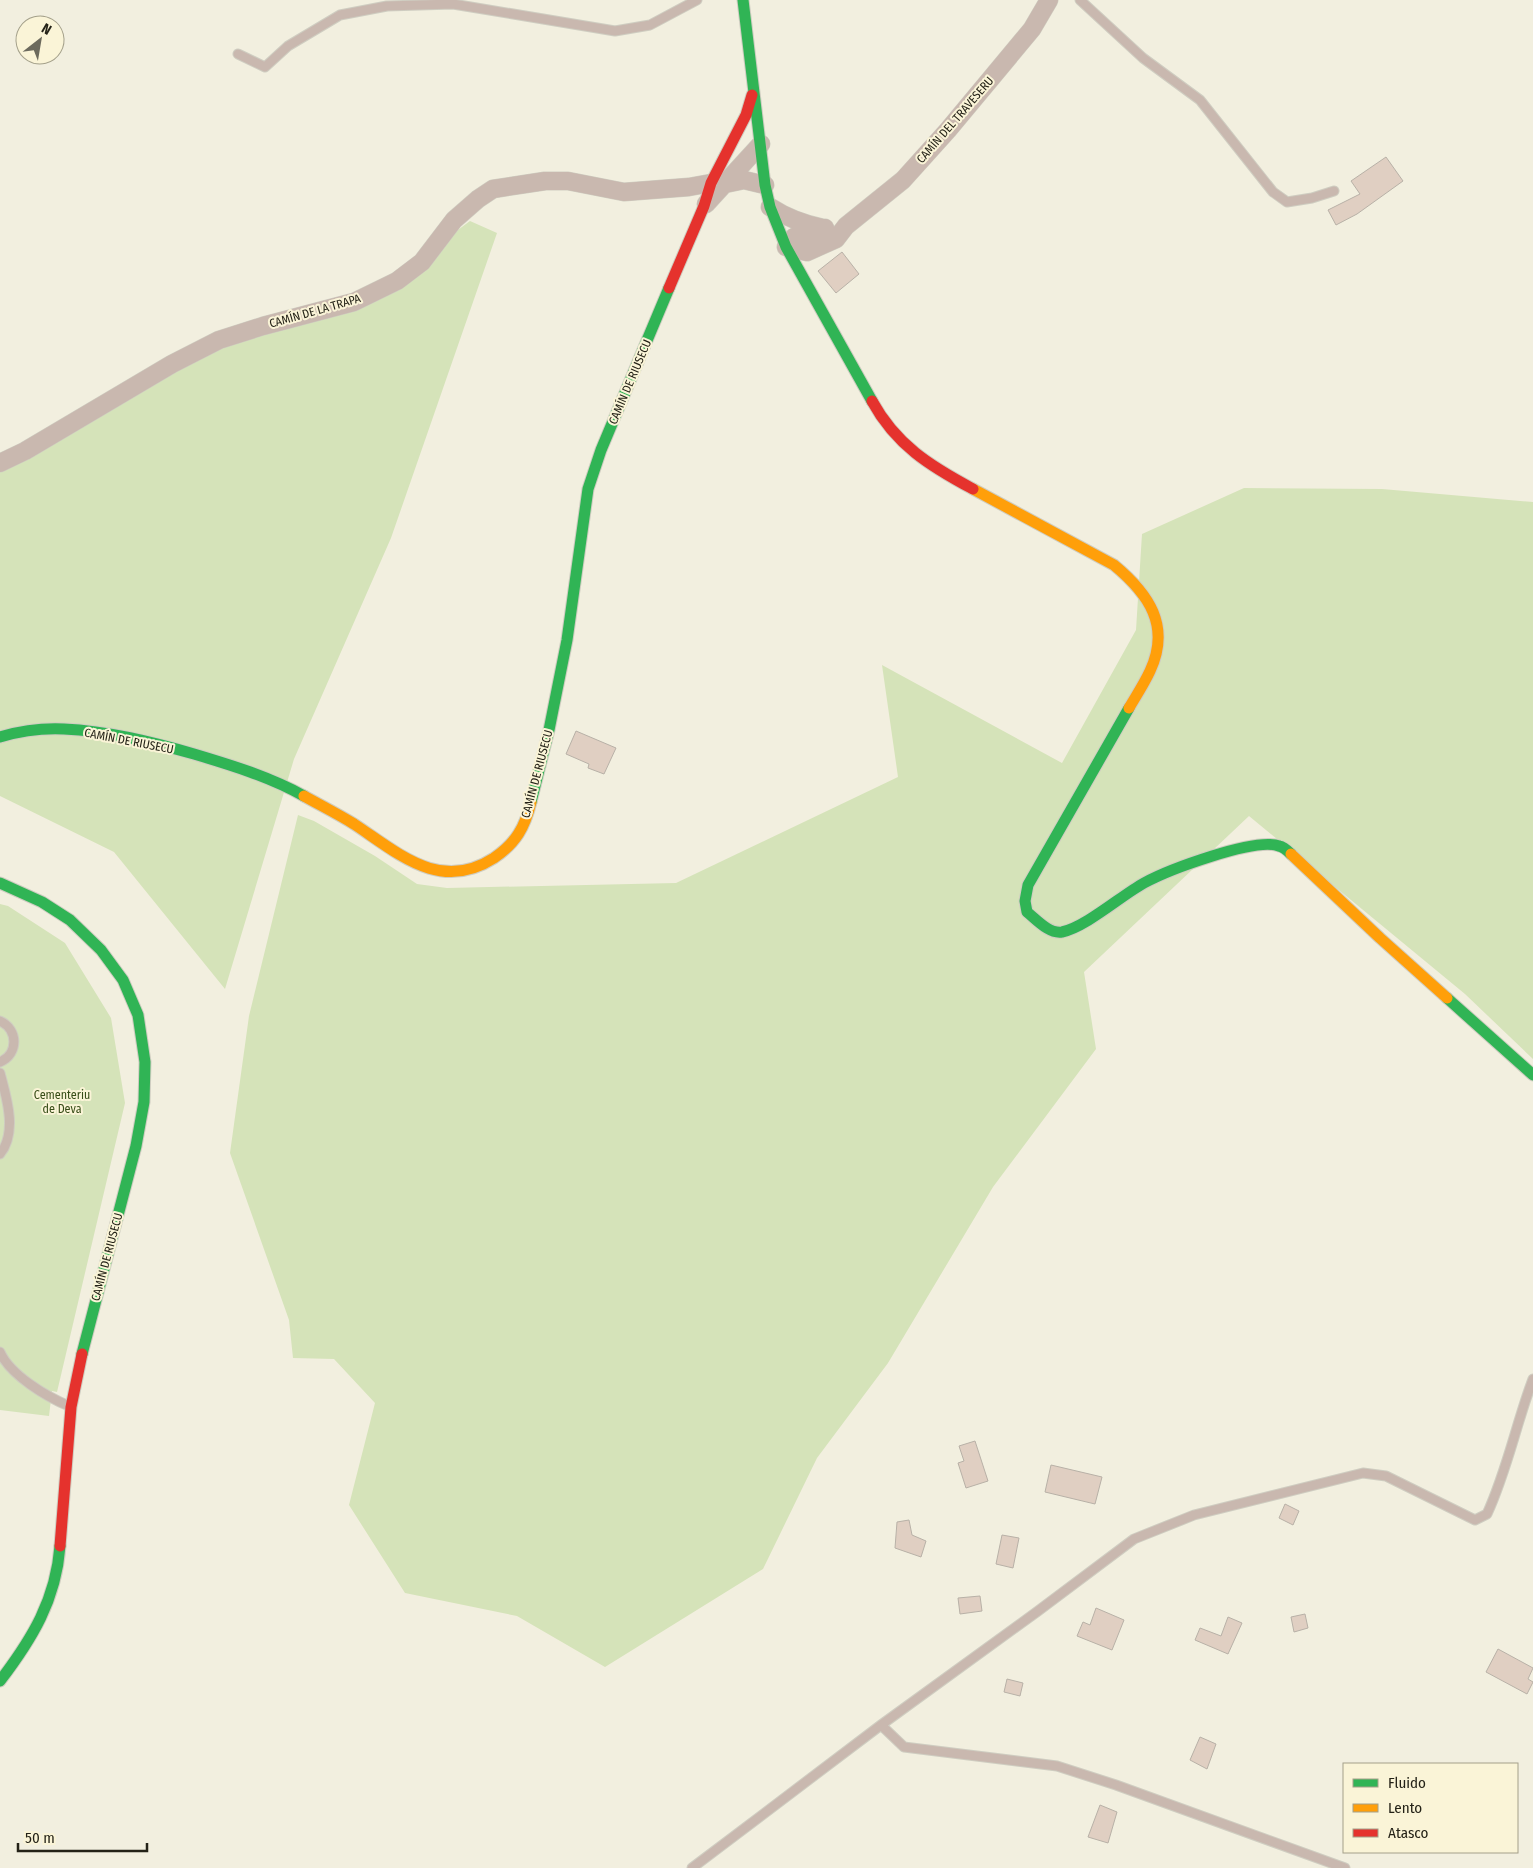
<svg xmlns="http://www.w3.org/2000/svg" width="1533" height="1868" font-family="'Fira Sans Condensed',sans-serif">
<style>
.green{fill:#d5e3b9}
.building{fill:#e0cfc2;stroke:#b8b1a7}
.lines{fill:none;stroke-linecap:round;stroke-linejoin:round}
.lane-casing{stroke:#cfcdc1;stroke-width:11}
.street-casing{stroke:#cfcdc1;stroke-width:19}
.fast-casing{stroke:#cfcdc1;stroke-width:13}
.slow-casing{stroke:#cfcdc1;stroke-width:13}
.jam-casing{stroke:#cfcdc1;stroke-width:13}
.lane{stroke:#c9b8af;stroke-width:9}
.street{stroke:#c9b8af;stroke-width:18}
.fast{stroke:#30b455;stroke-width:11}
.slow{stroke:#ff9f0a;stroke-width:11}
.jam{stroke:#e5322d;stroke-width:11}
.labels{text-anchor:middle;stroke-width:4;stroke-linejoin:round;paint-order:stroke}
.street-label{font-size:12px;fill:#242217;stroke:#faf4d7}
.park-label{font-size:12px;fill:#384d18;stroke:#faf4d7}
</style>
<rect width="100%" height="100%" fill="#f2efdf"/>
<path class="green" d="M470 221 497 233 391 538 294 759 225 989 114 852 0 796V466L208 351 357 305Z
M1244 488 1382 489 1533 502V1059L1465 994 1249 816 1084 972 1096 1049 993 1187 888 1363 817 1458 763 1569 605 1667 517 1616 405 1593 349 1505 375 1403 334 1359 293 1358 289 1320 230 1153 249 1016 298 815 314 821 375 856 417 884 447 888 676 883 898 777 882 665 1062 763 1136 630 1142 534Z
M0 904 8 906 65 943 111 1018 125 1103 57 1392 52 1391 49 1416 0 1410Z"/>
<path class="building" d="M1386 157 1403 181 1357 214 1336 225 1328 210 1360 194 1351 181Z
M842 252 859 274 836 293 818 271Z
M576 731 616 748 604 774 588 768 589 764 566 754Z
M975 1441 988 1481 966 1488 958 1463 964 1461 959 1446Z
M1051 1465 1102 1477 1095 1504 1045 1492Z
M1285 1504 1299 1511 1293 1525 1279 1518Z
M909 1520 912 1535 926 1541 921 1557 895 1548 897 1522Z
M1002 1535 1019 1538 1013 1568 996 1564Z
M980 1596 982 1611 960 1614 958 1598Z
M1096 1608 1124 1620 1112 1650 1077 1636 1083 1622 1090 1625Z
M1305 1614 1308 1628 1294 1632 1291 1617Z
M1228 1617 1242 1623 1228 1654 1195 1640 1200 1628 1221 1636Z
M1498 1649 1533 1668 1528 1679 1533 1682 1527 1694 1486 1672Z
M1007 1679 1023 1683 1020 1696 1004 1692Z
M1200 1737 1216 1744 1207 1769 1190 1760Z
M1100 1805 1117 1812 1108 1843 1088 1837Z"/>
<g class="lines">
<g class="lane-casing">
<path id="lane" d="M1080 0 1143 58 1200 100 1273 192 1287 202 1312 198 1334 191
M238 54 265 67 288 46 340 15 387 6 453 4 615 31 650 25 697 0
M0 1021C18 1029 19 1054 0 1062
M0 1073C6 1096 18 1132 0 1154
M0 1352C10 1375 47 1397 69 1406
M881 1725 904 1747 1057 1766 1116 1785 1345 1868
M692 1868 881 1725 1038 1611 1134 1539 1194 1515 1363 1473 1386 1476 1475 1520 1487 1514C1507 1471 1516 1424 1533 1379"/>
</g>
<g class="street-casing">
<path id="street" d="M725 184 744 180 765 185
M706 204 761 144
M770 207C787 218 803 224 823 228
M825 228 794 237 786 247 807 252 836 239 846 226 903 180 948 130 1032 29 1049 0
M0 463 25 451 172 364 219 340 263 326 354 302 397 281 422 262 454 220 478 199 493 189 545 181H568L624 192 689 187 711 183"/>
</g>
<g class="fast-casing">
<path id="fast" d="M743 0 765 185 770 207 786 247 872 401
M1129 708 1028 885 1025 901 1027 912C1037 920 1049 934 1062 932 1086 927 1122 895 1144 883 1168 870 1255 837 1279 846 1284 847 1288 851 1291 854
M0 737C20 731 43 728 64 729 108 731 152 742 194 754 231 765 270 777 304 796
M531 802 549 730 567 640 588 489 601 450 669 288
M0 883 42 902 70 920 101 950 123 980 138 1015 145 1062 144 1102 136 1146 82 1354
M1447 998 1533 1075
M0 1681C32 1639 56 1600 60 1546"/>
</g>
<g class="slow-casing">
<path id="slow" d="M973 489 1114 565C1149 594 1171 626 1150 671 1144 684 1136 696 1129 708
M304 796C320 805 338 814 354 824 398 853 440 893 494 858 516 843 525 827 531 802
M1291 854 1380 938 1447 998"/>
</g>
<g class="jam-casing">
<path id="jam" d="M669 288 704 206 711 183 746 115 752 95
M872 401C896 445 930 466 973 489
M60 1546 71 1407 82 1354"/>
</g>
<use href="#lane" class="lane"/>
<use href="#street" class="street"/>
<use href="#fast" class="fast"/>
<use href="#slow" class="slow"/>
<use href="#jam" class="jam"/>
</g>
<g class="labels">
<g class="street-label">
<text transform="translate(955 120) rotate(-49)" y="4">CAMÍN DEL TRAVESERU</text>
<text transform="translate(315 311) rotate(-16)" y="4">CAMÍN DE LA TRAPA</text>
<text transform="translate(630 382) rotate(-67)" y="4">CAMÍN DE RIUSECU</text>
<text transform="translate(129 741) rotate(11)" y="4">CAMÍN DE RIUSECU</text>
<text transform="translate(537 774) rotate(-75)" y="4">CAMÍN DE RIUSECU</text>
<text transform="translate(107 1257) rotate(-75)" y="4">CAMÍN DE RIUSECU</text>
</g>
<g class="park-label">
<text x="62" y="1099">Cementeriu<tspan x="62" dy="14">de Deva</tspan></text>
</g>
</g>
<rect x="1343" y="1763" width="175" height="90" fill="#faf4d7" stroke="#a4a08a"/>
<rect x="1353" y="1779" width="25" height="8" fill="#30b455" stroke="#a4a08a"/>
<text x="1388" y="1788" font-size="15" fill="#242217">Fluido</text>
<rect x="1353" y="1804" width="25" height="8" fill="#ff9f0a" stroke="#a4a08a"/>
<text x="1388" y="1813" font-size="15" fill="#242217">Lento</text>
<rect x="1353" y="1829" width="25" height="8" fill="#e5322d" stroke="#a4a08a"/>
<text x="1388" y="1838" font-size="15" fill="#242217">Atasco</text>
<g transform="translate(40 40) rotate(31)"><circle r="24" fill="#faf4d7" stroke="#a4a08a"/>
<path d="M0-4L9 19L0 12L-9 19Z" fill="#6c6a5d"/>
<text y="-8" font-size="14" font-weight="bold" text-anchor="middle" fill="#242217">N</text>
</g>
<path d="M18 1843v8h129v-8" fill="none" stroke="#242217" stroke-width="2.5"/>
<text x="25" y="1843" font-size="15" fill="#242217" stroke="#faf4d7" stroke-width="4" paint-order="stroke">50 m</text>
</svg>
